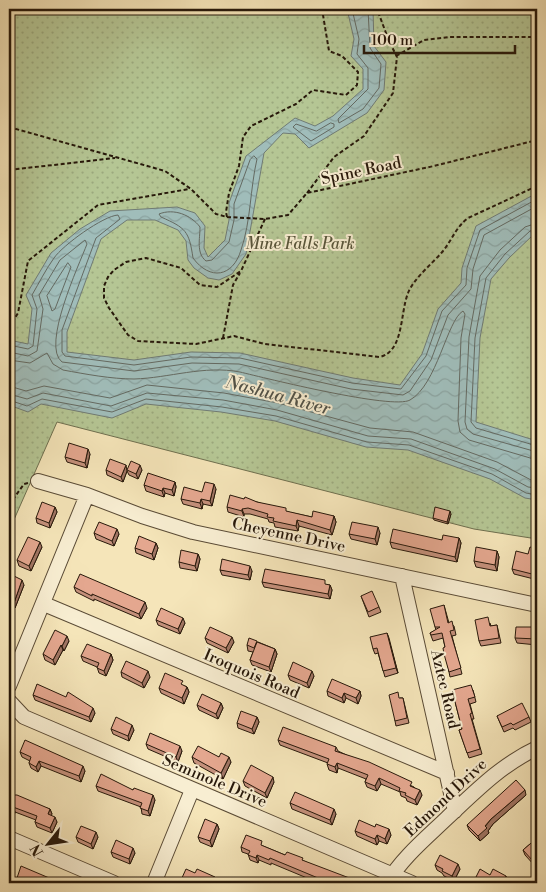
<svg xmlns="http://www.w3.org/2000/svg" width="546" height="892" font-family="'Libre Bodoni',serif">
<style>
.park{fill:url(#park-dots);stroke:#6e6f4f}
.water{fill:url(#water-waves);stroke:#707b74}
.lines{fill:none;stroke-linecap:round;stroke-linejoin:round}
.shore{stroke:#646a62;stroke-width:1}
.minor-casing{stroke:#5a4b36;stroke-width:16}
.path{stroke:#27180a;stroke-width:2;stroke-dasharray:4 2.5;stroke-linecap:butt}
.minor{stroke:#f8eed2;stroke-width:14}
.wall{fill:#c4907b;stroke:#27180a}
.shaded-wall{fill:#a07564;stroke:#27180a}
.building{fill:#e4a78f;stroke:#27180a}
.labels{text-anchor:middle;stroke-width:4;stroke-linejoin:round;paint-order:stroke}
.street-label{font-size:16px;fill:#27180a;stroke:#f8eed2}
.park-label{font-size:16px;font-style:italic;fill:#59553a;stroke:#f8eed2}
.water-label{font-size:18px;font-style:italic;fill:#515248;stroke:#f8eed2}
</style>
<defs>
<pattern id="park-dots" width="8" height="8" patternUnits="userSpaceOnUse" patternTransform="scale(1.25)"><rect width="8" height="8" fill="#b5c694"/><path d="M2 2h.1M6 6h.1" fill="none" stroke="#9ca97e" stroke-width="1.8" stroke-linecap="round"/></pattern>
<pattern id="water-waves" width="16" height="10" patternUnits="userSpaceOnUse" patternTransform="scale(1.25)"><rect width="16" height="10" fill="#a0bdba"/><path d="M0 5q4-4 8 0t8 0" fill="none" stroke="#8aa29f"/></pattern>
</defs>
<rect width="100%" height="100%" fill="#f5e5b9"/>
<filter id="stains"><feTurbulence type="fractalNoise" baseFrequency=".004" numOctaves="4"/><feColorMatrix values="0 0 0 0 .2 0 0 0 0 .09 0 0 0 0 .02 0 0 0 .5 -.17"/></filter>
<radialGradient id="worn" r=".72"><stop offset=".6" stop-color="#630" stop-opacity="0"/><stop offset="1" stop-color="#630" stop-opacity=".3"/></radialGradient>
<path class="park" d="M9 9H537V539L474 529 57 422 9 531Z"/>
<path class="water" d="M347 9H373L374 46 386 62 384 90 367 113 309 148 295 134 283 133 264 153 246 254 232 274 219 280 208 278 194 268 188 260 186 241 178 230 155 220H127L101 239 67 332V352L134 360 191 352 240 353 353 378 400 385 422 354 438 309 461 283 462 268 476 226 537 193V234L533 235 509 258 491 279 480 338 476 422 537 441V500L525 498 490 479 408 450 366 447 275 421 221 412 146 404 112 418 41 404 28 412 9 405V340L28 344 32 309 26 295 51 253 80 229 110 211 177 207 195 213 205 226 204 248 208 257 225 240 229 220V203L246 156 295 118 315 126 333 116 363 89V69L351 56 354 39Z"/>
<g class="lines">
<path class="shore" d="M352 9 359 39 357 54 368 68V89L338 119 339 123 363 109 379 88 381 64 370 48 368 9
M331 123 334 124V127L311 141 293 127 296 124 316 131Z
M254 156 257 159C250 189 251 221 241 250 233 277 210 281 193 258 189 231 186 228 161 217L159 214C174 208 191 215 200 227 200 239 196 253 206 261L212 260 229 242 234 220V204L250 160Z
M537 223 525 227 500 250 480 276 469 337 465 422 467 429 473 434 537 452
M537 230 530 231 505 254 486 278 475 338 471 422 476 428 537 446
M68 263 71 267 55 309 52 311 47 296Z
M9 345 28 349 33 346 37 309 32 295C39 283 46 269 54 258 63 245 103 216 118 215L120 219 96 238 62 330V352L65 356 134 365 191 357 240 358 352 383 401 389 426 356 442 311 466 285 467 268 480 230 537 199
M9 352 28 356 37 351 43 309 39 295 60 260 85 240 87 244C79 265 41 346 62 362L134 371 192 363 239 364 351 389 403 395 410 391 431 360 448 315 471 289 473 269 484 235 537 206
M9 360 30 363 47 353 53 364 63 370C85 374 111 379 134 379 169 378 204 365 240 372 265 378 393 410 410 400 437 385 447 320 463 311L465 314 461 338 458 421 460 432 469 440 537 460
M9 386 26 391 44 386 110 398 147 385 224 393 278 403 370 428 413 432 497 462 531 480 537 481
M9 394 27 399 43 393 111 406 147 393 223 400 277 410 368 436 411 439 495 469 528 487 537 488
M9 400 27 406 42 399 112 412 146 399 222 407 276 416 367 442 409 445 492 474 526 493 537 495"/>
<g class="minor-casing">
<path id="minor" d="M38 481 87 495 142 516 193 532 537 605
M402 576 455 811
M44 604 447 773
M9 686 87 495
M9 701 24 717 412 883
M9 838 114 883
M154 883 192 790
M387 883C402 858 425 839 447 818 476 791 501 765 537 748"/>
</g>
<path class="path" d="M396 56 424 40 450 37H537
M9 127 165 171 191 189 216 214 227 217 265 219 288 215 307 193 434 166 537 140
M9 170 115 158
M307 193 334 157 364 136 393 93 397 57 389 41 377 9
M227 217 226 212 229 193 239 166 243 137 251 126 296 104 313 90 346 95 357 85 358 72 342 56 329 51 322 9
M265 219 241 271 217 287 200 285 181 268 146 258 126 262 114 270 108 277 104 286V298L109 308 128 335 138 341 196 344 234 336 265 344 380 357C404 351 400 313 408 293 414 278 432 264 443 251 452 240 456 227 468 218L537 186
M9 328 18 313 28 261 98 205 189 189
M223 338 233 285 240 273
M9 505 24 484 28 483"/>
<use href="#minor" class="minor"/>
</g>
<path class="wall" d="M90 454 87 468 67 462 65 457Z
M127 469 142 470 138 479 129 475 127 471 123 482 107 475 106 470Z
M175 482 176 487 174 496 165 493 164 497 146 491 144 485Z
M216 489 212 506 203 504 202 509 183 504 181 499Z
M244 499 257 502 288 512 312 517 334 516 336 522 332 535 299 526 298 531 275 527 274 523 269 522 268 519 250 514H244V517L228 512 227 507Z
M55 507 57 512 50 528 37 523 36 518Z
M451 514 448 524 434 520 433 518Z
M94 533 119 534 114 546 96 539Z
M380 533 377 545 351 539 349 534Z
M459 538 461 543 457 562 392 548 390 542 442 540Z
M156 543 158 548 154 560 136 553 135 548Z
M42 547 31 571 19 566 17 560Z
M537 549V575L536 574 534 579 514 574 512 569 528 554Z
M497 551 499 557 497 571 476 567 474 561Z
M198 554 200 559 197 571 180 568 179 562Z
M220 570 252 571 250 580 222 575Z
M262 582 330 585 332 590 330 599 264 587Z
M24 585 15 608 9 606V587Z
M74 587 147 608 141 619 94 599V601L76 592Z
M361 596 379 607 381 612 369 617Z
M444 605 449 623 454 626 456 635 452 636 462 674 450 677 449 672 445 647 443 638 433 641 430 633 436 630 435 627Z
M156 620 185 623 180 634 158 625Z
M490 623 491 626 497 625 501 643 481 646 479 641Z
M537 627V645L517 643 515 638Z
M387 633 398 673 385 677 378 653 375 654 373 649Z
M205 638 234 642 228 653 207 643Z
M69 641 64 651 63 650 55 665 45 660 43 654Z
M258 642 275 649 277 654 271 672 252 665 250 660 253 652 248 651 247 645Z
M111 654 113 660 106 676 99 673 97 667 83 661 81 656Z
M121 672 150 677 144 688 122 677Z
M288 675 314 676 309 688 290 680Z
M185 686 187 687 189 692 184 704 161 693 159 688Z
M452 690H473L476 702 470 704 474 719H472L482 754 469 758 459 730 462 729Z
M327 691H360L361 696 358 704 346 698 344 703 328 696Z
M33 695 95 713 91 722 35 700Z
M400 698H403L409 723 396 726 395 721Z
M221 703 223 708 218 719 199 710 197 705Z
M497 716 529 717 531 722 515 730 513 728 504 732Z
M257 717 259 722 254 734 238 728 237 723Z
M111 729 134 730 129 741 113 734Z
M278 740 336 747 338 751 414 787 422 795 417 805 407 801 406 798 401 796 400 792 381 784 377 791 367 787 365 782 366 779 338 768 337 773 329 770 327 764 328 763 280 745Z
M146 744 182 751 178 762 148 749Z
M20 752 85 771 81 782 41 766 38 772 31 768 29 763 30 761 22 757Z
M192 757H219L231 762 223 779 194 763Z
M243 781 274 782 267 798 245 786Z
M96 786 133 790 155 800 150 816 142 814 141 807 98 791Z
M526 795 493 824 488 831 489 833 480 841 469 830 467 825Z
M9 797 50 809 52 814 51 815 57 822 52 833 37 827 35 822 36 820 15 812 14 816 9 814Z
M290 803 336 814 332 825 292 809Z
M217 824 219 829 212 847 200 842 198 837Z
M355 831 391 835 387 844 379 841 377 845 357 836Z
M76 837H98L93 849 78 842Z
M537 838V864L535 866 525 855 523 850Z
M263 846 285 855 304 861 354 883H319L271 863V865L259 860 258 863 250 860 248 854 242 852 241 847Z
M111 852 135 853 130 864 113 857Z
M435 865 460 869 454 881 444 876 442 873 437 870Z
M17 878 61 883H18Z"/>
<path class="shaded-wall" d="M88 449 90 454 87 468 85 463Z
M126 465 127 471 123 482 121 477Z
M140 465 142 470 138 479 136 474Z
M175 482 176 487 174 496 172 490Z
M214 484 216 489 212 506 210 501Z
M163 488 165 493 164 497 162 491Z
M201 499 203 504 202 509 200 503Z
M55 507 57 512 50 528 49 523Z
M242 509 244 514V517L242 511Z
M450 511 451 514 448 524 447 522Z
M334 516 336 522 332 535 330 530Z
M297 520 299 526 298 531 296 526Z
M378 527 380 533 377 545 375 539Z
M117 529 119 534 114 546 112 541Z
M459 538 461 543 457 562 455 557Z
M40 542 42 547 31 571 29 566Z
M156 543 158 548 154 560 152 554Z
M497 551 499 557 497 571 495 565Z
M198 554 200 559 197 571 195 566Z
M250 566 252 571 250 580 248 575Z
M534 569 536 574 534 579 532 574Z
M22 580 24 585 15 608 14 603Z
M330 585 332 590 330 599 328 594Z
M145 602 147 608 141 619 139 614Z
M183 618 185 623 180 634 178 629Z
M387 633 389 638 398 673 396 668Z
M67 636 69 641 64 651 62 646Z
M232 637 234 642 228 653 226 648Z
M61 645 63 650 55 665 53 660Z
M275 649 277 654 271 672 269 667Z
M111 654 113 660 106 676 104 671Z
M148 671 150 677 144 688 142 683Z
M312 671 314 676 309 688 307 683Z
M187 687 189 692 184 704 182 698Z
M360 691 361 696 358 704 356 698Z
M344 693 346 698 344 703 342 698Z
M221 703 223 708 218 719 216 714Z
M93 708 95 713 91 722 89 717Z
M257 717 259 722 254 734 252 729Z
M132 725 134 730 129 741 128 736Z
M180 746 182 751 178 762 176 757Z
M229 757 231 762 223 779 221 773Z
M39 761 41 766 38 772 36 767Z
M337 763 338 768 337 773 335 767Z
M83 766 85 771 81 782 79 776Z
M273 777 274 782 267 798 265 793Z
M379 778 381 784 377 791 375 786Z
M420 790 422 795 417 805 415 800Z
M525 790 526 795 493 824 488 831 489 833 480 841 478 836 491 819Z
M153 795 155 800 150 816 148 811Z
M13 807 15 812 14 816 12 811Z
M50 809 52 814 50 819 48 814Z
M334 809 336 814 332 825 330 820Z
M55 817 57 822 52 833 50 828Z
M217 824 219 829 212 847 210 841Z
M389 829 391 835 387 844 385 839Z
M96 832 98 837 93 849 91 844Z
M377 835 379 841 377 845 375 839Z
M133 848 135 853 130 864 129 859Z
M257 855 259 860 258 863 256 858Z
M537 857V864L535 866 533 861Z
M458 864 460 869 454 881 452 876Z
M506 876 508 882 507 883H503Z
M215 877 217 882 216 883H212Z"/>
<path class="building" d="M69 443 88 449 85 463 65 457Z
M110 459 126 465 121 477 106 470Z
M131 461 140 465 136 474 127 470Z
M148 473 175 482 172 490 163 488 162 491 144 485Z
M205 482 214 484 210 501 201 499 200 503 181 499 184 487 202 492Z
M230 495 244 499 245 497 257 502 286 508V511L312 517 313 511 334 516 330 530 297 520 296 526 273 521 274 518 267 517 268 514 248 508 242 509V511L227 507Z
M42 502 55 507 49 523 36 518Z
M435 507 450 511 447 522 433 518Z
M99 522 117 529 112 541 94 533Z
M352 522 378 527 375 539 349 534Z
M393 529 442 540 443 535 459 538 455 557 390 542Z
M139 536 156 543 152 554 135 548Z
M28 537 40 542 29 566 17 560Z
M476 547 497 551 495 565 474 561Z
M530 547 537 549V554L536 562H537V570L534 569 532 574 512 569 516 551 528 554Z
M181 550 198 554 195 566 179 562Z
M222 559 250 566 248 575 220 570Z
M265 569 325 580V584L330 585 328 594 262 582Z
M80 574 145 602 139 614 92 594V596L74 587Z
M14 576 22 580 14 603 9 601V587Z
M372 591 379 607 368 612 361 596Z
M444 605 448 623 452 621 454 630 450 631 461 668 449 672 444 654 443 648 445 647 442 633 431 635 430 633 440 627H435L430 609Z
M161 608 183 618 178 629 156 620Z
M488 617 490 626 497 625 499 638 479 641 475 620Z
M210 627 232 637 226 648 205 638Z
M516 627H537V639L515 638Z
M55 630 67 636 62 646 61 645 53 660 43 654Z
M387 633 396 668 383 671 377 648 373 649 370 637Z
M249 638 257 641 254 648 247 645Z
M257 642 275 649 269 667 250 660Z
M87 644 111 654 104 671 97 668 99 663 81 656Z
M126 661 148 671 142 683 121 672Z
M293 662 312 671 307 683 288 675Z
M165 673 183 681 181 684 187 687 182 698 159 688Z
M332 679 360 691 356 698 344 693 342 698 327 691Z
M37 684 66 697 68 692 93 708 89 717 33 695Z
M471 685 475 697 468 699 472 713 470 714 480 749 467 753 459 730 462 729 452 690Z
M398 692 399 698H403L407 718 395 721 389 695Z
M202 694 221 703 216 714 197 705Z
M522 703 529 717 513 725 511 723 502 727 497 716Z
M241 711 257 717 252 729 237 723Z
M116 717 132 725 128 736 111 729Z
M283 727 336 747 335 751 369 762 412 782 410 786 420 790 415 800 405 795 406 793 399 791 400 788 379 778 375 786 365 782 368 775 337 763 335 767 327 764 329 759 278 740Z
M150 733 180 746 176 757 146 744Z
M25 740 83 766 79 776 39 761 36 767 29 763 31 757 20 752Z
M198 746 219 757 221 753 229 757 221 773 192 757Z
M251 765 273 777 265 793 243 781Z
M101 774 133 790 134 788 153 795 148 811 140 808 142 803 96 786Z
M516 780 525 790 491 819 485 826 487 828 478 836 467 825Z
M295 792 334 809 330 820 290 803Z
M12 795H17L50 809 48 814 55 817 50 828 35 822 37 816 13 807 12 811 9 809V797L11 798Z
M205 819 217 824 210 841 198 837Z
M359 820 375 827 376 824 389 829 385 839 377 835 375 839 355 831Z
M81 826 96 832 91 844 76 837Z
M246 835 262 841 261 845 285 855 287 852 303 858 302 860 352 879 351 883H330L270 858 269 860 257 855 256 858 248 855 250 851 241 847Z
M537 838V857L533 861 523 850Z
M116 840 133 848 129 859 111 852Z
M440 855 458 864 452 876 442 871 443 869 435 865Z
M21 866 61 883H30L17 878Z
M186 869 195 873 197 869 215 877 212 883H203L200 882 199 883H187L181 880Z
M480 869 490 875 493 869 506 876 503 883H478L474 881Z"/>
<g class="labels">
<g class="street-label">
<text transform="translate(361 170) rotate(-12)" y="6">Spine Road</text>
<text transform="translate(289 534) rotate(12)" y="6">Cheyenne Drive</text>
<text transform="translate(252 673) rotate(23)" y="6">Iroquois Road</text>
<text transform="translate(446 689) rotate(77)" y="6">Aztec Road</text>
<text transform="translate(215 780) rotate(23)" y="6">Seminole Drive</text>
<text transform="translate(445 797) rotate(-43)" y="6">Edmond Drive</text>
</g>
<g class="park-label">
<text x="300" y="249">Mine Falls Park</text>
</g>
<g class="water-label">
<text transform="translate(278 395) rotate(15)" y="6">Nashua River</text>
</g>
</g>
<rect width="546" height="892" fill="none" stroke="#f5e5b9" stroke-width="30"/>
<rect x="10" y="10" width="526" height="872" fill="none" stroke="#27180a" stroke-width="2.5"/>
<rect x="15" y="15" width="516" height="862" fill="none" stroke="#27180a"/>
<g transform="translate(48 844) rotate(240)" stroke="#f8eed2" stroke-width="4" paint-order="stroke">
<path d="M0-4L9 19L0 12L-9 19Z" fill="#27180a"/>
<text y="-8" font-size="14" font-weight="bold" text-anchor="middle" fill="#27180a">N</text>
</g>
<path d="M364 45v8h151v-8" fill="none" stroke="#27180a" stroke-width="2.5"/>
<text x="371" y="45" font-size="15" fill="#27180a" stroke="#f8eed2" stroke-width="4" paint-order="stroke">100 m</text>
<rect width="100%" height="100%" filter="url(#stains)"/>
<rect width="100%" height="100%" fill="url(#worn)"/>
</svg>
